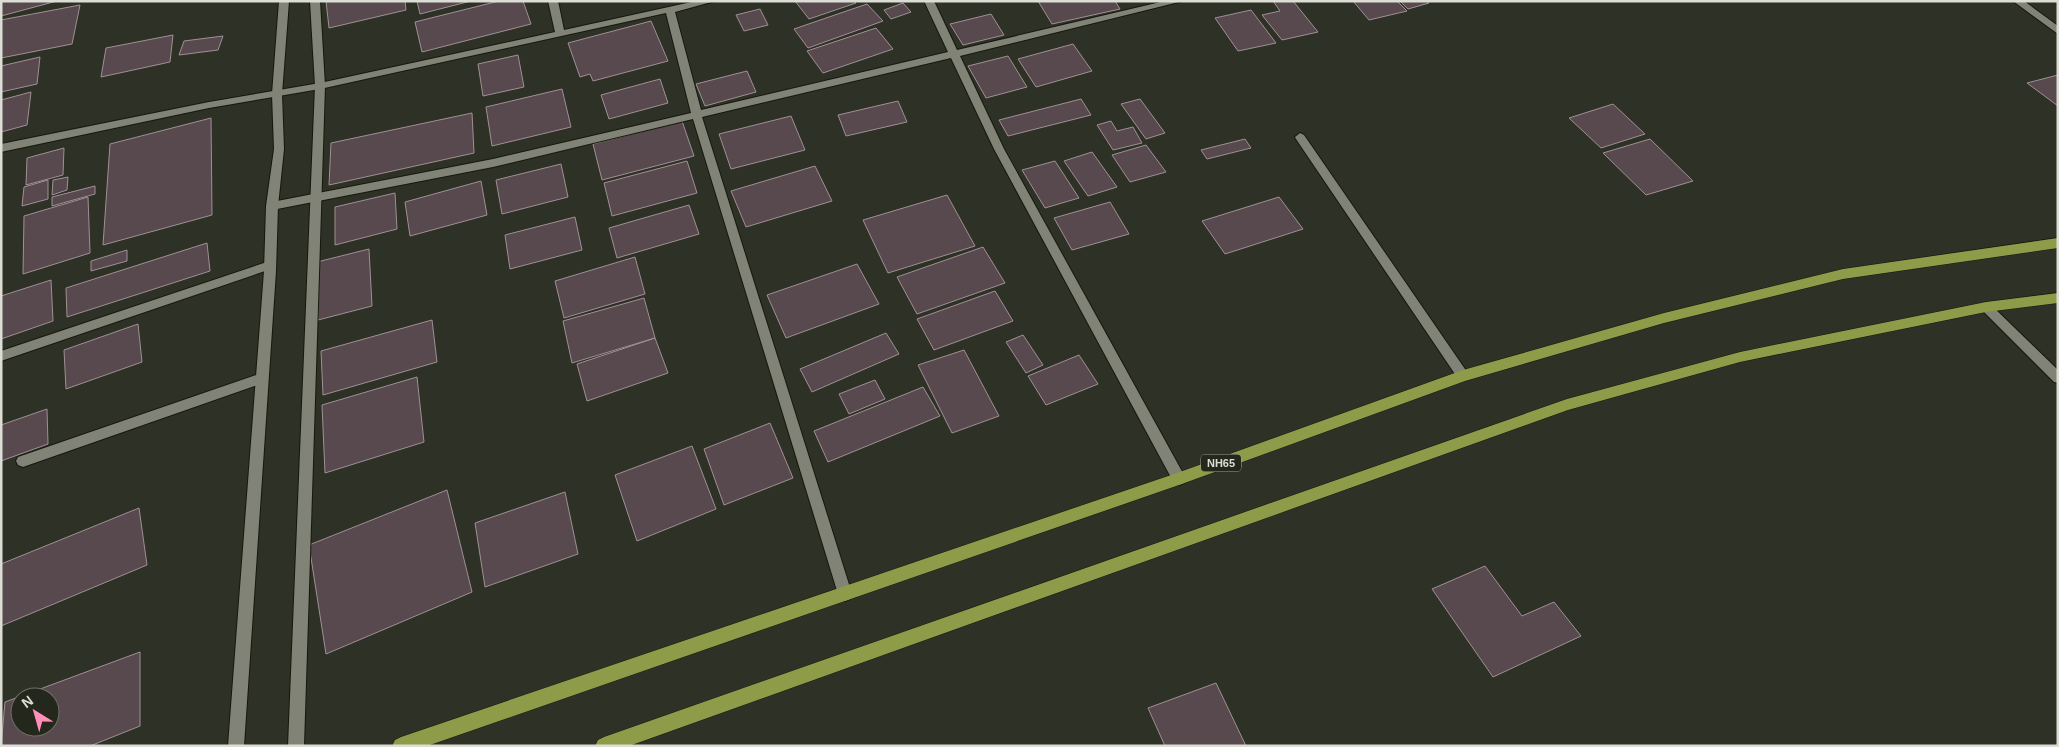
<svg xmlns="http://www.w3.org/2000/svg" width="2059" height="747" font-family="Arial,sans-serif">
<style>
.building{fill:#57494e;stroke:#a09095;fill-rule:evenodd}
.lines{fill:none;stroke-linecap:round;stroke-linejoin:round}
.minor-casing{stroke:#16180e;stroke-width:2}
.secondary-casing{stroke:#16180e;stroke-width:2}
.trunk-casing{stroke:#16180e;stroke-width:1}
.minor{fill:#808376;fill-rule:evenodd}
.secondary{fill:#808376;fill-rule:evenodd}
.trunk{fill:#8e9b48;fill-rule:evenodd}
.labels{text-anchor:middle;stroke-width:4;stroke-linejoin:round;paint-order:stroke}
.shield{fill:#24271b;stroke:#a5a79e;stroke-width:1}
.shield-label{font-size:11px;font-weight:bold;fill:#dcded6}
</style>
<rect width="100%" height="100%" fill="#2e3125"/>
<path class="building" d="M1 1H57L1 16Z
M326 1H405L406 10 329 28Z
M417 1H471L420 14Z
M499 1H523L531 24 422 52 415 22Z
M795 1H854L856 3 809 19Z
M1038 1H1115L1120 9 1052 24Z
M1273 1H1293L1318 32 1282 40 1262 15 1280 11Z
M1353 1H1397L1407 11 1369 20Z
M1400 1H1427L1429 3 1408 9Z
M903 3 911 12 891 19 884 10Z
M867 4 883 21 808 48 794 29Z
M80 5 72 44 1 58V20Z
M760 9 768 25 744 31 736 15Z
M1251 10 1276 43 1238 51 1215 18Z
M991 14 1004 35 963 45 950 24Z
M651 21 668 61 593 81 590 74 580 77 568 43Z
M876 28 893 49 823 73 807 51Z
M173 35 170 62 101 77 106 48Z
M223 36 218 50 179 55 184 41Z
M1073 44 1092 71 1036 87 1018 59Z
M518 55 524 87 483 96 478 64Z
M1008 56 1027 87 986 98 968 66Z
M40 57 37 84 1 92V66Z
M747 71 756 92 705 106 696 84Z
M2058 75V106L2027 83Z
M660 79 668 103 609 119 601 95Z
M562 89 571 127 492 146 486 107Z
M31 92 27 125 1 132V100Z
M1081 99 1091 115 1008 136 999 120Z
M1140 99 1165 133 1146 139 1121 104Z
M898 101 907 122 846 136 838 115Z
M1613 104 1645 134 1601 148 1569 118Z
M472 113 474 153 329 185 331 143Z
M791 116 805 150 731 169 719 134Z
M211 118 212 215 103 245 110 144Z
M682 121 694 156 602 180 593 144Z
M1111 121 1117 131 1133 127 1142 143 1113 150 1097 125Z
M1245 139 1251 148 1207 159 1201 150Z
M1650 139 1693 181 1646 195 1603 153Z
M1146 145 1166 172 1130 182 1112 155Z
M64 148 63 175 26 185 27 158Z
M1092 152 1117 187 1088 196 1064 161Z
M687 161 697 193 612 216 604 183Z
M1055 161 1079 198 1045 208 1022 170Z
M561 164 568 197 502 214 496 180Z
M815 166 832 201 746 227 731 191Z
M68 177 67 190 52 195 53 180Z
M48 180V199L22 206 24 187Z
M481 181 487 215 410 236 405 202Z
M95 186V194L52 206V197Z
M395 193 397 229 335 245V207Z
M947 195 975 246 888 273 863 220Z
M88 197 90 253 23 274 24 216Z
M1279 197 1303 229 1225 254 1202 221Z
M1110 202 1129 234 1072 250 1054 218Z
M689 205 699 234 617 258 609 228Z
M575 217 582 250 510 269 505 235Z
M207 243 210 271 67 317 66 288Z
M983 247 1005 283 917 314 897 277Z
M369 249 372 306 318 320 317 262Z
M127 250V261L91 271V261Z
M635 257 645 294 564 318 555 281Z
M857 264 879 304 786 338 767 295Z
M51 280 53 321 1 339V296Z
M995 291 1013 321 934 350 917 319Z
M644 298 655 338 572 363 563 321Z
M432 320 437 362 323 395 321 351Z
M138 324 142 362 66 389 64 350Z
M886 333 899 354 812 392 800 369Z
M1023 335 1043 365 1026 373 1006 342Z
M655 338 668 373 587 401 577 364Z
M964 350 999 416 952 433 918 365Z
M1079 355 1098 384 1046 405 1028 376Z
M417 377 424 442 325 473 322 405Z
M875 380 885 399 849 414 839 394Z
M923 387 940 416 828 462 814 431Z
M47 409 48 444 1 461V425Z
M770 423 793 478 724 505 704 449Z
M692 446 716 509 637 541 615 475Z
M447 490 472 592 326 654 309 545Z
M565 492 578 554 485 587 475 523Z
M139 508 147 565 1 626V564Z
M1485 566 1522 616 1554 602 1581 636 1493 677 1432 589Z
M140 652V726L90 746H1L5 702ZM20 697H50V727H20Z
M1216 683 1246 746H1165L1148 708Z"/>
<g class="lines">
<g class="minor-casing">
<path id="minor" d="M548 1H558L564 30 696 1H715L675 12 701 110 948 52 924 1H934L957 50 1165 1H1183L960 56 1004 149 1184 475 1186 479 1184 483 1179 485 1174 483 994 149 951 58 702 117 852 594 850 599 845 601 840 599 838 594 693 119 493 167 272 210 266 206 272 202 493 159 691 113 666 13 320 89 209 108 1 152V144L209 102 320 83 555 32Z
M2013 1H2024L2058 26V34Z
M1300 133 1304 135 1467 372 1469 376 1467 380H1459L1296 139 1295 137Z
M270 261 274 262 276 265 274 268 1 361V351Z
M1986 302 1990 304 2058 370V383L2054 382 1982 310 1980 307Z
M262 373 266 374 268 378 266 382 23 467 18 465 16 461 18 457Z"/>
</g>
<g class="secondary-casing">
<path id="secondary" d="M279 1H289L282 94 284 149 278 206 276 271 244 746H228L264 271 266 206 274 149 272 94Z
M310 1H320L325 86 304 746H288L315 86Z"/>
</g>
<g class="trunk-casing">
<path id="trunk" d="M2058 238V248L1843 279 1664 323 1465 381 1179 485 427 746H392L395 740 401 737 1177 473 1463 370 1664 313 1843 269Z
M2058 293V303L1986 312 1740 362 1568 410 629 746H595L598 740 604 737 1567 399 1740 352 1986 302Z"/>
</g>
<use href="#minor" class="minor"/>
<use href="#secondary" class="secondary"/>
<use href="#trunk" class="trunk"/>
</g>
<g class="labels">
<rect class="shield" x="1201" y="454.5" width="40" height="17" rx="4"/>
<g class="shield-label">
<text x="1221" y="467">NH65</text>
</g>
</g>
<rect width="2059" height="747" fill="none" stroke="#dcded6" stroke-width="5"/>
<g transform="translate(35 712) rotate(323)"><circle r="24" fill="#24271b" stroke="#6e7066"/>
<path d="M0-4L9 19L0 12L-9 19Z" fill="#ff8ebb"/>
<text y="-8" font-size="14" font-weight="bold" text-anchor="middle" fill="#dcded6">N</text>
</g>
</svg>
